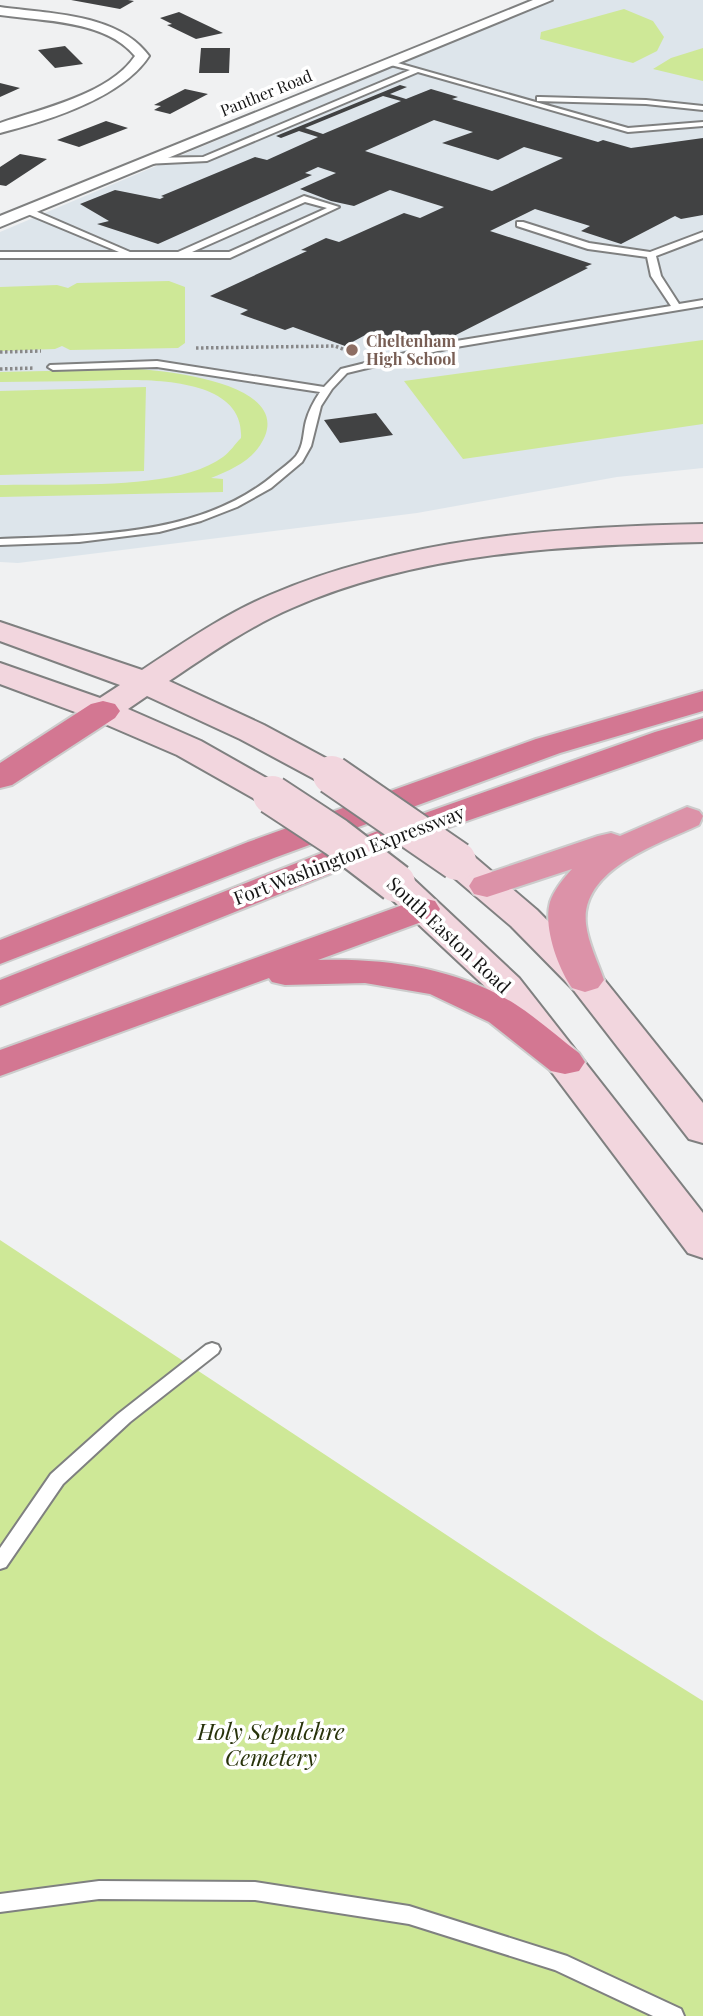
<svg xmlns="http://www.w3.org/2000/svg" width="703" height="2016" font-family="'Playfair Display',serif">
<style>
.built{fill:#dde5eb}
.green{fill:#cee897}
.building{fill:#414243;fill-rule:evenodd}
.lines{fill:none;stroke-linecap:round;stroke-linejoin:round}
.service-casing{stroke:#7f8080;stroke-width:4}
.minor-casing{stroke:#7f8080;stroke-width:4}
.secondary-casing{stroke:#7f8080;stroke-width:4}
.trunk-casing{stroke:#ccc;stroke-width:4}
.motorway-casing{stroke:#ccc;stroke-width:4}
.path{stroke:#888889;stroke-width:3.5;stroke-dasharray:2.5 2.5;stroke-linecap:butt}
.service{fill:#fff;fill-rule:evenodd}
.minor{fill:#fff;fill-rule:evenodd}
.secondary{fill:#f2d6de;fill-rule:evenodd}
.trunk{fill:#dc92a8;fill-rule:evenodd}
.motorway{fill:#d37792;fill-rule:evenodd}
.secondary-bridge-casing{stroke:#7f8080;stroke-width:42;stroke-linecap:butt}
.secondary-bridge{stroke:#f2d6de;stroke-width:38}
.education-dot{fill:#8d6e63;stroke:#fff;stroke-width:2.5}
.labels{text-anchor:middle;stroke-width:7;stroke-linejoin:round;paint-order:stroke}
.far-street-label{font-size:16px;fill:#151515;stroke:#fff}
.far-education-label{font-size:16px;font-weight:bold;fill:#785e54;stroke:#fff;text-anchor:start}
.street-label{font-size:19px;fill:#151515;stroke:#fff}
.near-park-label{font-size:23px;font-style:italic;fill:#28330b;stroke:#fff}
</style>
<rect width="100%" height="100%" fill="#f0f1f2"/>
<path class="built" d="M549 0H703V468L617 477 417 513 18 563 0 562V232Z"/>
<path class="green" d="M624 9 653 21 664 37 657 51 633 63 540 39 541 32Z
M703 48V81L653 69 671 58Z
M169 281 185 287V343L178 348 70 350 62 346 55 349 0 351V287L57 285 68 288 77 283Z
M703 340V424L463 459 404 381Z
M137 369C168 371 286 383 265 436 255 460 233 469 211 478L223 479V492L0 497V485C58 483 176 492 223 457 230 452 235 444 241 438 245 371 130 380 87 381 58 381 29 382 0 382V372Z
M146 387 144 471 0 475V391Z
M0 1240 601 1637 703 1701V2016H0Z"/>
<path class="building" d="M71 0H128L134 1 120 9Z
M179 12 223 33 196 39 167 25 172 24 160 18Z
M65 46 83 64 55 68 38 50Z
M201 48H230L229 73H199Z
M0 83 20 88 0 97Z
M400 85 407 87 390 94 406 99 431 89 458 97 452 99 598 142 603 140 631 148 703 138V215L681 219 675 216 621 244 581 231 590 226 535 209 490 231 592 264 585 267 588 268 440 343 423 337 405 346 369 333 345 346 293 327 285 330 240 314 248 310 210 296 307 251 301 250 326 238 339 242 404 213 420 218 444 207 390 190 354 206 331 201 300 189 336 173 318 167 305 173 312 175 158 244 97 224 109 221 80 204 115 190 160 199 164 197 161 196 255 157 267 160 318 137 299 131 281 138 276 136ZM383 96 401 101 323 134 305 128ZM434 120 473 132 442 143 498 160 524 147 563 158 492 191 365 151Z
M185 89 208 94 170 114 154 110 161 106 154 105Z
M106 121 128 128 79 147 57 140Z
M20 154 47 159 6 186 0 185V167Z
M376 413 393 435 340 443 324 420Z"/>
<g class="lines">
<g class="service-casing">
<path id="service" d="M387 60 628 128 703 122V126L628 132 418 72 207 161 145 164 141 161 145 158 203 157 410 70 387 64Z
M540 97 646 100 703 106V110L646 104 537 101V97Z
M304 196 339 207 230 258H0V252H119L23 212V208L26 207 130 252H178ZM305 202 327 208 229 252H192Z
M517 222H523L589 243 650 252 703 232V238L656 256 661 276 679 304 703 300V306L450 348 347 373 332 389 321 406 311 446 302 462 271 488 237 507 201 521 159 532 79 542 0 545V539C92 535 201 537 275 474 282 468 290 463 296 456 304 446 303 432 306 421 309 410 314 401 320 392L157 367 53 370 48 367 50 365 157 361 324 387 341 369 450 342 671 306 651 276 647 257 588 249 517 226Z
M212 1343 218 1345 220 1349 218 1353 130 1422 63 1484 6 1567 0 1569V1548L51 1474 118 1414 206 1345Z
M99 1881 255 1882 409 1906 567 1956 681 2009 684 2016H653L555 1970 409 1924 255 1900 99 1899 0 1912V1894Z"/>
</g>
<g class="minor-casing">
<path id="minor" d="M533 0H552L0 227V216Z
M0 7C49 14 118 13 149 56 122 98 47 121 0 133V123C41 109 110 94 135 56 106 20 42 21 0 15Z"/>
</g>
<g class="secondary-casing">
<path id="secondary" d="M703 524V542C565 545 420 552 292 608 248 627 208 655 169 681L264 725 344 768 349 775 344 782 332 785 320 782 240 739 147 696 128 709 201 741 284 788 289 795 284 802 272 805 260 802 177 755 91 718 0 684V663L100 698 120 685 0 641V622L142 670C183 643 225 614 270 595 405 537 558 527 703 524Z
M457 850 470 853 537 910 598 972 703 1103V1143L689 1139 572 988 511 926 444 869 439 861 444 853Z
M396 872 409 875 519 978 703 1213V1258L688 1253 493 994 383 891 378 883 383 875Z"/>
</g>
<g class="trunk-casing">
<path id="trunk" d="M687 807 699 811 703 816 699 825C659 844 580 869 586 924 588 943 598 962 604 980L598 988 585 992 572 988C558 968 543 927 550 902 554 890 563 879 572 869L487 897 474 894 469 886 474 878 598 836 611 833 620 836Z"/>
</g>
<g class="motorway-casing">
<path id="motorway" d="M703 691V711L560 753 274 858 0 964V940L248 842 536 739Z
M103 701 115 704 120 711 115 718 12 785 0 788V763L91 704Z
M703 718V739L432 833 0 1006V980L408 819 655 732Z
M422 898 435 901 440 909 435 917 318 960C386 958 457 968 515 1004 538 1019 558 1037 579 1053L585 1062 579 1071 565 1074 551 1071 489 1022 430 994 365 983 285 985 272 982 269 978 0 1076V1050Z"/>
</g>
<path class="path" d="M196 348 335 346 348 351
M0 352 41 351
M0 369 35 368"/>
<use href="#service" class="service"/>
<use href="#minor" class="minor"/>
<use href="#secondary" class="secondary"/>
<use href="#trunk" class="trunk"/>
<use href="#motorway" class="motorway"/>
<g class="secondary-bridge-casing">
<path id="secondary-bridge" d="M332 775 457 861
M272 795 336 837 396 883"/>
</g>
<use href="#secondary-bridge" class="secondary-bridge"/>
</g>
<circle class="education-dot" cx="352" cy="350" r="7"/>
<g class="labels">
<g class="far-street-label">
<text transform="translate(266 93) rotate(-22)" y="6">Panther Road</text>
</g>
<g class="far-education-label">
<text x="366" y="347">Cheltenham<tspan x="366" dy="18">High School</tspan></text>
</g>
<g class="street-label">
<text transform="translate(349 855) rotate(-21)" y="7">Fort Washington Expressway</text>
<text transform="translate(449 935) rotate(43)" y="7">South Easton Road</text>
</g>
<g class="near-park-label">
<text x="271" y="1740">Holy Sepulchre<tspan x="271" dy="26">Cemetery</tspan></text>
</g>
</g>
</svg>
